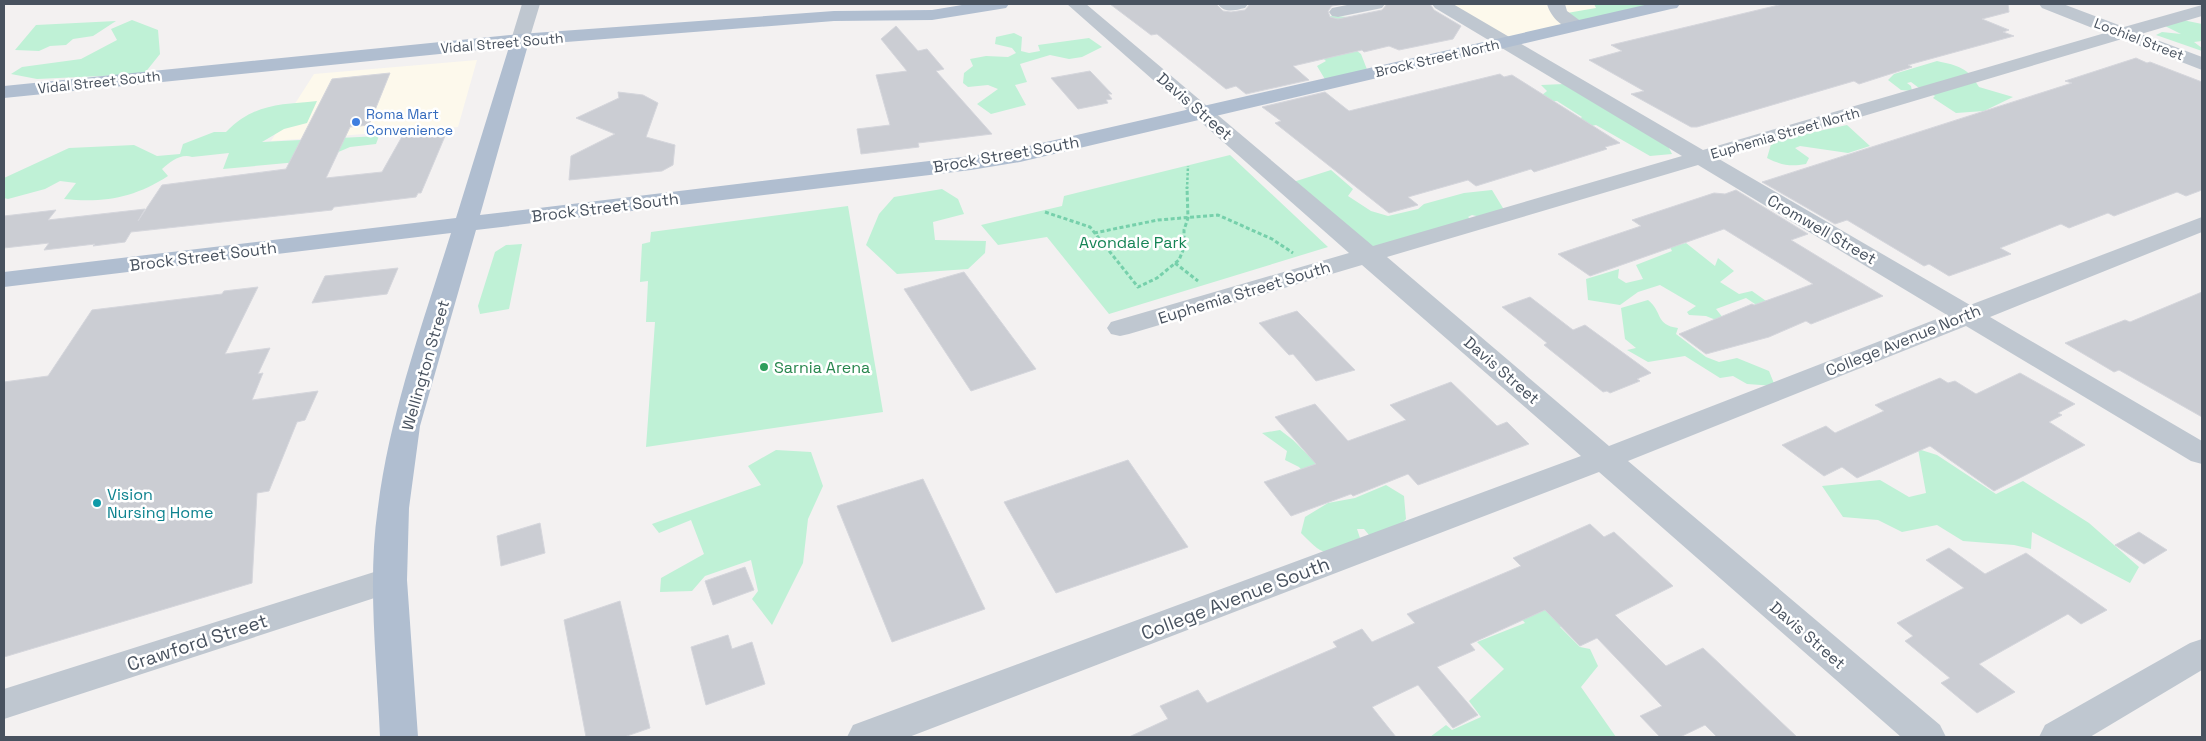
<svg xmlns="http://www.w3.org/2000/svg" width="2206" height="741" font-family="'Space Grotesk',sans-serif">
<style>
.commercial{fill:#fdf9ec}
.green{fill:#bff1d6}
.building{fill:#cbcdd3;stroke:#d5d6dc}
.lines{fill:none;stroke-linecap:round;stroke-linejoin:round}
.path-far1{stroke:#76d0ab;stroke-width:2.5;stroke-dasharray:2.5 2;stroke-linecap:butt}
.path{stroke:#76d0ab;stroke-width:3;stroke-dasharray:4 2.5;stroke-linecap:butt}
.minor{fill:#bfc7d0;fill-rule:evenodd}
.major{fill:#b0bed0;fill-rule:evenodd}
.shop-dot{fill:#3f7fe0;stroke:#fff;stroke-width:2}
.leisure-dot{fill:#2e9e5b;stroke:#fff;stroke-width:2}
.culture-dot{fill:#0f9aa8;stroke:#fff;stroke-width:2}
.labels{text-anchor:middle;stroke-width:5;stroke-linejoin:round;paint-order:stroke}
.far-street-label{font-size:14px;fill:#48525f;stroke:#fff}
.far-shop-label{font-size:14px;fill:#366cbe;stroke:#fff;text-anchor:start}
.street-label{font-size:16px;fill:#48525f;stroke:#fff}
.park-label{font-size:16px;fill:#158455;stroke:#fff}
.leisure-label{font-size:16px;fill:#27864d;stroke:#fff;text-anchor:start}
.culture-label{font-size:16px;fill:#0d838f;stroke:#fff;text-anchor:start}
.near-street-label{font-size:19px;fill:#48525f;stroke:#fff}
</style>
<rect width="100%" height="100%" fill="#f3f1f1"/>
<path class="commercial" d="M1447 4H1662L1508 39Z
M477 60 458 127 271 141 314 74Z"/>
<path class="green" d="M1594 4H1660L1579 23 1567 13 1596 8Z
M1331 16 1367 18 1344 41 1361 54 1368 72 1326 81 1317 66 1326 61 1304 41 1306 22Z
M2178 19 2202 24V41L2194 42 2202 48V51L2156 35 2162 32 2181 34 2161 24Z
M132 20 158 30 160 54 144 74 37 79 11 74 22 67 81 59 117 40 111 29Z
M116 21 93 36 73 39 66 45 50 46 39 51 15 50 36 25Z
M1014 33 1022 37 1021 51 1029 53 1040 51 1038 45 1089 38 1102 47 1082 57 1069 59 1050 55 1020 64 1027 82 1015 85 1026 105 991 114 977 104 998 89 988 85 968 87 963 83 964 73 973 66 970 59 986 56 1008 57 1016 53 1012 48 995 44 996 37Z
M1937 61C1959 66 1967 67 1979 87L2013 97 1984 111 1956 113 1933 98 1935 96 1919 88 1911 82 1907 83 1911 86 1912 91 1901 90 1888 80 1894 74Z
M1564 84 1668 146 1672 154 1650 156 1596 125 1577 129 1570 127 1582 117 1557 101 1531 104 1547 91 1541 85Z
M317 101 307 123 284 129 262 142 379 136 376 144 350 147 320 160 223 169 229 153 192 157C181 153 170 162 162 169L168 176C134 198 104 203 64 199L76 183 60 181 45 189 8 199 4 198V178L69 148 134 145 157 156 180 154 183 144 214 132H226C255 103 279 105 317 101Z
M1847 125 1870 146 1848 153 1800 146 1795 148 1809 158 1806 164C1790 167 1781 165 1767 158L1772 141Z
M1230 155 1328 247 1109 314 1047 237 998 245 981 225 1062 206 1064 196Z
M1331 170 1353 189 1348 196 1371 211 1388 216 1418 209 1424 204 1464 193 1492 190 1506 213 1485 218 1472 215 1468 217 1473 221 1369 249 1290 183Z
M942 189 958 199 964 214 933 222 935 240 986 241 985 253 968 269 897 274 866 245 879 214 894 197Z
M848 206 883 412 646 447 655 322H646L648 281 640 282 642 244 650 242 651 232Z
M1686 243 1715 266 1718 258 1734 271 1720 282 1739 294 1752 291 1776 308 1758 306 1746 298 1716 309 1724 319 1721 322 1706 316 1689 315 1687 312 1696 306 1660 285 1638 292 1620 305 1588 300 1586 279 1619 269 1618 278 1626 283 1643 279 1636 265 1672 251 1670 247Z
M522 244 509 309 480 314 478 306 495 252 506 245Z
M1648 300C1663 312 1655 325 1678 328L1676 334 1706 357 1719 362 1737 358 1769 371 1775 386 1747 384 1733 376 1720 378 1685 356 1648 362 1627 350 1636 348 1625 339 1621 308Z
M1280 430 1293 440 1317 464 1309 479 1299 467 1285 460 1287 451 1262 433Z
M1918 449 1937 455 1996 494 2023 481 2089 523 2139 567 2130 583 2032 532 2031 549 2014 545 1963 541 1937 525 1902 532 1878 520 1843 517 1822 486 1880 480 1909 497 1926 493Z
M776 450 811 452 823 486 808 519 803 563 772 625 752 599 758 591 751 560 705 576 692 591 660 592 661 578 704 554 691 520 659 533 652 524 761 485 748 466Z
M1386 485 1404 496 1406 519 1395 531 1369 535 1364 529H1357L1360 538C1328 555 1328 561 1301 533L1305 517 1328 503 1355 498Z
M1508 603 1566 610 1575 619 1560 627 1580 647 1590 649 1598 666 1581 687 1616 737H1430L1446 725 1452 730 1481 717 1469 701 1504 669 1477 642 1525 623Z"/>
<path class="building" d="M1110 4H1216L1223 11 1231 12 1245 10 1250 4H1344L1332 6 1328 11 1330 17 1338 19 1382 10 1387 4H1430L1434 10 1461 26 1453 39 1399 50 1389 46 1364 52 1362 50 1293 66 1309 80 1246 94 1236 86 1226 89 1157 34 1151 35Z
M1783 4H2008L2009 12 1982 19 2009 30 2003 32 2014 36 1908 65 1912 67 1859 84 1854 81 1697 127H1691L1631 94 1644 91 1589 60 1622 51 1611 45Z
M896 26 918 51 927 49 944 69 936 71 992 134 918 143 919 147 861 154 857 129 890 125 876 75 907 71 881 39Z
M2136 58 2147 63 2150 62 2202 82V190L2186 196 2177 192 2114 216 2108 213 2069 228 2061 224 2000 248 2011 254 1949 276 1929 264 1924 266 1847 220 1835 224 1762 182 2072 83 2065 81Z
M1090 71 1112 94H1108L1112 99 1106 100 1108 103 1078 109 1051 78Z
M390 73 369 125 350 127 326 178 382 172 404 133 448 129 421 193H418L416 197 334 207 332 210 131 232 125 242 93 246 95 244 44 250 49 243 4 248V216L56 210 48 220 145 209 138 221 162 185 286 169 332 79Z
M1500 74 1504 77 1512 75 1620 143 1605 147 1607 149 1534 172 1531 169 1476 186 1468 180 1408 197 1418 205 1389 213 1275 123 1281 121 1262 107 1325 92 1349 111Z
M618 92 643 95 658 103 646 137 675 145 673 165 662 171 569 180 571 156 615 134 576 118 619 98Z
M1736 190 1808 234 1791 240 1883 296 1811 324 1806 321 1769 337 1706 354 1679 334 1752 304 1754 305 1813 284 1724 229 1590 276 1558 254 1641 226 1632 220 1714 193 1725 194Z
M398 268 387 294 312 303 325 276Z
M964 272 1036 369 971 391 904 289Z
M258 287 225 354 270 348 258 374 263 373 252 400 318 391 305 420 297 422 269 491 257 493 252 583 4 657V382L48 376 92 310 222 294 224 291Z
M2202 292V417L2119 370 2114 372 2065 343 2125 320 2130 322Z
M1530 297 1573 330 1585 325 1651 373 1637 379 1640 381 1610 393 1607 391 1603 392 1544 345 1547 343 1502 307Z
M1297 311 1355 370 1316 381 1293 354 1289 355 1259 323Z
M2020 373 2075 404 2058 413 2062 415 2049 422 2085 445 1994 491 1930 446 1857 478 1842 467 1824 476 1782 445 1826 426 1835 433 1884 411 1875 405 1940 378 1948 383 1955 381 1976 394Z
M1451 382 1497 426 1507 422 1529 444 1418 485 1408 474 1353 496 1351 494 1291 516 1264 482 1316 464 1275 417 1315 404 1348 441 1406 420 1390 405Z
M1128 460 1188 547 1056 593 1004 502Z
M923 479 985 609 892 642 837 506Z
M540 523 545 553 501 566 497 536Z
M1590 524 1604 537 1614 532 1673 586 1615 615 1666 666 1703 648 1797 737H1717L1705 725 1680 737H1660L1640 716 1662 706 1597 638 1580 646 1545 610 1470 644 1475 650 1437 667 1478 715 1453 728 1418 685 1372 707 1396 737H1129L1168 719 1160 706 1198 690 1207 703 1337 647 1333 642 1362 629 1372 642 1415 623 1407 614 1521 566 1513 558Z
M2139 532 2167 550 2144 564 2115 545Z
M1949 548 1985 574 2026 553 2107 610 2081 624 2068 614 1979 664 2015 692 1977 713 1941 683 1950 678 1905 641 1913 636 1897 623 1964 588 1926 560Z
M745 567 754 590 713 605 705 581Z
M620 601 650 728 624 737H586L564 620Z
M728 635 732 649 752 642 765 684 706 705 691 647Z"/>
<g class="lines">
<path class="path-far1" d="M1187 189 1188 166"/>
<path class="path" d="M1045 212 1090 227 1138 287 1157 278 1179 260 1184 248V230L1188 218 1187 187
M1094 233 1158 220 1218 215 1272 239 1293 253
M1175 263 1198 281"/>
<path class="minor" d="M522 4H540L529 40 527 44H513L511 40Z
M1067 4H1086L1373 246 1682 156 1435 8 1432 4H1453L1703 150 2105 33 2042 8 2039 4H2063L2124 27 2202 5V16L2141 34 2202 57V70L2122 39 1719 159 1970 305 2202 217V232L1990 317 2202 441V464L2191 461 1966 326 1628 461 1940 725 1946 737H1901L1599 472 909 737H847L853 725 1581 456 1362 265 1129 334 1120 336 1111 334 1107 328 1111 322 1349 253ZM1698 165 1947 315 1609 446 1387 257Z
M1218 4H1248L1245 8C1235 10 1225 14 1218 4Z
M1352 4H1385L1382 8 1338 17 1332 16 1329 12 1332 8Z
M1547 4H1565L1567 11 1586 25 1583 29C1567 33 1551 19 1547 4Z
M390 567 402 571 407 580 402 589 4 719V689Z
M2202 639V670L2090 737H2039L2045 725 2190 643Z"/>
<path class="major" d="M968 4H1009L1006 8 1000 9 932 20 834 21 528 45 480 215 971 156 1020 148 1649 4H1680L1677 8 1671 9 1020 162 971 170 476 230 420 426 409 508 407 580 418 737H380C377 661 367 582 378 507 390 413 423 323 451 233L4 287V272L456 218 509 47 4 98V86L520 34 834 11 932 10Z"/>
</g>
<circle class="shop-dot" cx="356" cy="122" r="5"/>
<circle class="leisure-dot" cx="764" cy="367" r="5"/>
<circle class="culture-dot" cx="97" cy="503" r="5"/>
<g class="labels">
<g class="far-street-label">
<text transform="translate(2139 39) rotate(21)" y="5">Lochiel Street</text>
<text transform="translate(502 43) rotate(-5)" y="5">Vidal Street South</text>
<text transform="translate(1437 58) rotate(-13)" y="5">Brock Street North</text>
<text transform="translate(99 82) rotate(-6)" y="5">Vidal Street South</text>
<text transform="translate(1785 133) rotate(-16)" y="5">Euphemia Street North</text>
</g>
<g class="far-shop-label">
<text x="366" y="119">Roma Mart<tspan x="366" dy="16">Convenience</tspan></text>
</g>
<g class="street-label">
<text transform="translate(1195 106) rotate(41)" y="6">Davis Street</text>
<text transform="translate(1006 154) rotate(-10)" y="6">Brock Street South</text>
<text transform="translate(605 207) rotate(-7)" y="6">Brock Street South</text>
<text transform="translate(1822 229) rotate(30)" y="6">Cromwell Street</text>
<text transform="translate(203 256) rotate(-7)" y="6">Brock Street South</text>
<text transform="translate(1244 292) rotate(-17)" y="6">Euphemia Street South</text>
<text transform="translate(1903 340) rotate(-22)" y="6">College Avenue North</text>
<text transform="translate(425 365) rotate(-74)" y="6">Wellington Street</text>
<text transform="translate(1502 370) rotate(41)" y="6">Davis Street</text>
<text transform="translate(1808 635) rotate(41)" y="6">Davis Street</text>
</g>
<g class="park-label">
<text x="1133" y="248">Avondale Park</text>
</g>
<g class="leisure-label">
<text x="774" y="373">Sarnia Arena</text>
</g>
<g class="culture-label">
<text x="107" y="500">Vision<tspan x="107" dy="18">Nursing Home</tspan></text>
</g>
<g class="near-street-label">
<text transform="translate(1235 598) rotate(-21)" y="7">College Avenue South</text>
<text transform="translate(197 642) rotate(-18)" y="7">Crawford Street</text>
</g>
</g>
<rect width="2206" height="741" fill="none" stroke="#48525f" stroke-width="10"/>
</svg>
